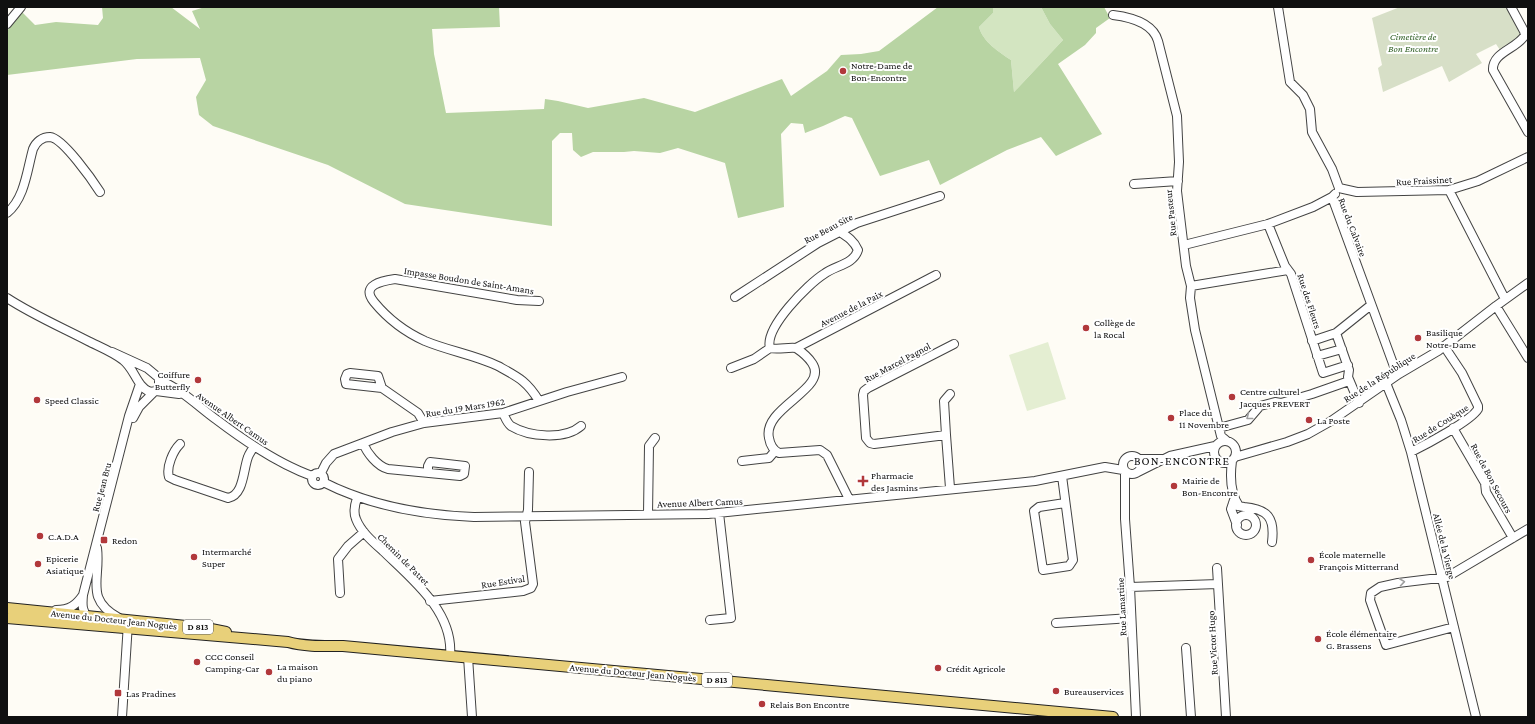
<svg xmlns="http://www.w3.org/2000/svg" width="1535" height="724" font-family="'Crimson Pro',serif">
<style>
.green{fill:#d3e5c1}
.forest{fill:#b8d4a3}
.cemetery{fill:#d7dfc7}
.pitch{fill:#e4eed2}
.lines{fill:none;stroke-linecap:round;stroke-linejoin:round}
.minor-casing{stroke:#434343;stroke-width:10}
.major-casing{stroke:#212121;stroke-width:12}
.minor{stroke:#fff;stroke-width:8}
.major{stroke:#e8d07a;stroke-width:10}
.oneway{stroke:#9f9f9f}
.poi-dot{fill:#b1383b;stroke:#fff;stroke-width:1.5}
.labels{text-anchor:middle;stroke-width:4;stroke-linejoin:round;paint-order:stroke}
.shield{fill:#fff;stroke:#585858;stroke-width:1}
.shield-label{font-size:9px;font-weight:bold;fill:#101010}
.park-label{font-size:10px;font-style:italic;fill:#326127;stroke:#fff}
.poi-label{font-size:10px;fill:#101010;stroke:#fff;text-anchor:start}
.street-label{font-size:10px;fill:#101010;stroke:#fff}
.quarter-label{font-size:12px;letter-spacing:1px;fill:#101010;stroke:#fff}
</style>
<rect width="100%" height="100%" fill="#fefcf5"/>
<path class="green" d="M993 7H1041L1050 24 1063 40 1014 92 1011 60C999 52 983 42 979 27L993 13Z"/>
<path class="forest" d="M102 7H171L200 29 192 11 205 7H499L500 27 432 29 434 54 446 113 544 109 545 99 558 101 588 108 644 98 695 112 782 79 791 96 827 71 841 55 861 54 879 51 938 7H993V13L979 27C983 42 999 52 1011 60L1014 92 1063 40 1050 24 1041 7H1104L1110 18 1096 28V33L1085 45 1058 64 1102 134 1056 156 1041 137 1007 150 940 185 929 160 880 176 852 118 845 116 823 126 805 133 803 124 791 123 781 134 784 207 738 218 725 163 678 148 660 153 634 151 624 152H593L581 157 573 150 572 133H560L552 141V226L405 204 328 165 213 126 199 115 196 97 206 80 200 58 137 59 7 75V31L22 12 35 25 56 22 98 25 103 18Z"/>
<path class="cemetery" d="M1400 7H1509L1521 30 1520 37 1500 50 1496 44 1476 54 1482 63 1449 82 1442 66 1383 92 1378 68 1382 65 1372 18Z"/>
<path class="pitch" d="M1048 342 1066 399 1027 411 1009 355Z"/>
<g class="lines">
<g class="minor-casing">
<path id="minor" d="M1278 7 1290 82 1303 95 1310 109 1312 132 1332 169 1339 188
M1511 7 1524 31 1525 35C1517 49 1492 52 1493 70L1528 132
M1113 15C1129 17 1153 23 1158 41L1177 116 1179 162 1177 191 1186 266 1191 286 1190 298 1195 330 1221 436 1227 441
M7 24 21 7
M1134 184 1178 181
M1339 188 1357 192 1449 190 1478 181 1528 157
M1449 190 1505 299
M1332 197 1395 369 1399 374
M7 213C25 198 27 170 33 149 36 142 42 137 50 137 63 138 93 181 100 192
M1268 224 1285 266 1291 274 1323 373 1348 365
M840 232C848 237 854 241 858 250 853 265 836 265 824 274 808 284 764 328 770 348 778 350 788 347 796 348L936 275
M1184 245 1268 224 1313 207 1332 197 1335 194
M1191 286 1288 270
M735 297 818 243 857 223 940 196
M7 298C33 315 61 327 88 341 100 347 113 352 123 360 135 369 136 386 150 392L156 391 159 386V378L147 368 112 352
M1496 306 1528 358
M1312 341 1336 333
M796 348C802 352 808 357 812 363 830 389 762 407 769 438 770 444 773 450 779 453L820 450 827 455 849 499
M1317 356 1342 349
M731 368 754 359 770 348
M159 380C180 388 199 407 217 420 246 442 278 464 312 476
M1386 383 1401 420 1411 452 1476 717
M382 388 378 376 350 373 347 374 345 379 346 384 382 388 418 413 424 423
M156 391 179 394
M539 401C527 381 518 377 498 366 475 355 449 351 425 341 405 332 388 319 374 302 360 285 382 281 395 279L517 300 539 301
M1359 403 1348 377 1349 370 1336 333 1371 305
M503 413C505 417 507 423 511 426 529 437 565 440 581 426
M133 418 139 407 154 392
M1219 428 1248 420 1260 406 1275 402 1281 403 1312 394 1349 381
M1453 428 1485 483 1486 492 1513 538
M946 435 944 401 950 394
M1214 452a11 11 0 1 1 22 0a11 11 0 1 1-22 0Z
M363 443C367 453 377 466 388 469L460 476 464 474 465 466 430 462 428 466V473
M180 444C173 451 166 467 169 477L175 480 228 498C244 495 243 470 248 457 249 454 252 450 254 446
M1411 452C1425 445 1471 421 1478 409V406L1462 373 1444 346
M1123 465a9 9 0 1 1 18 0a9 9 0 1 1-18 0Z
M1235 457 1287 442 1308 434 1331 421 1399 374 1438 351 1496 306 1528 283
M1139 459H1162
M742 461 769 458 775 451
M1232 461C1230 476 1230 493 1239 506
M1125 472V519L1130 587 1136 717
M312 479a6 6 0 1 1 12 0a6 6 0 1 1-12 0Z
M321 473 326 463 334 454 392 432 424 423 503 413 567 392 622 377
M1136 473 1170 456 1215 446
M1062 476 1073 560 1069 566 1043 570 1034 511 1039 507 1065 503
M323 482C370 506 421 515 474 517L708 514 1035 481 1105 467 1123 470
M950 488 946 435 874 444 870 443 866 438 863 395 864 391 868 388 954 344
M357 498C355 504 353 512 356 519 361 532 373 542 383 551 412 579 454 612 450 656
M1234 500 1231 509 1237 525
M1233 503C1237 507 1238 506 1244 507 1268 509 1275 518 1272 542
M648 514 649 446 655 438
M1236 525a10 10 0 1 1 20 0a10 10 0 1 1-20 0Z
M97 548C101 579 84 599 119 618
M1217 568 1226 717
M1130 587 1218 584
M340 593 338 559 348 546 364 532
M83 595C82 605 82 612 89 619
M430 601 523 591 531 588 533 584 525 522 528 510 529 472
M56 610C70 610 76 605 83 595L129 416 140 384
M710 620 731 618 719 513
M1056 623 1131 618
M1454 627 1386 645 1370 600 1371 593 1380 587 1398 583 1447 577 1528 529
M1186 648 1191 717
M468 657 472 717
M122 717 128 623"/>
</g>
<g class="major-casing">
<path id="major" d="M7 608 206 628 226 632
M7 618 288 642C306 647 325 646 343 646L1113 717"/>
</g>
<use href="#minor" class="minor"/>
<use href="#major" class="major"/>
</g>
<defs><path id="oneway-chevron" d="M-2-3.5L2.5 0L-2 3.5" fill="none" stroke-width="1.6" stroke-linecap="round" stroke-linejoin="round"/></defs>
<g class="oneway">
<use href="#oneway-chevron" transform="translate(1249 417) rotate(142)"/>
<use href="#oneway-chevron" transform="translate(1402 582) rotate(-8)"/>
</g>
<g class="poi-dot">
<circle cx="843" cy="71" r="4"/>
<circle cx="1086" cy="328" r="4"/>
<circle cx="1418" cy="338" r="4"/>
<circle cx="198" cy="380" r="4"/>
<circle cx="1232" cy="397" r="4"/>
<circle cx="37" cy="400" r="4"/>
<circle cx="1171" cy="418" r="4"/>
<circle cx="1309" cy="420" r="4"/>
<path d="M861 475h4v4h4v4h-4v4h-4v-4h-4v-4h4z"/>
<circle cx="1174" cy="486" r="4"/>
<circle cx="40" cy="536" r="4"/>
<rect x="100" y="536" width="8" height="8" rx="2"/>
<circle cx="194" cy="557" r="4"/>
<circle cx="1311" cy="560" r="4"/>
<circle cx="38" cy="564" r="4"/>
<circle cx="1318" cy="639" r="4"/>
<circle cx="197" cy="662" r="4"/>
<circle cx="938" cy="668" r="4"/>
<circle cx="269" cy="672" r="4"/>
<circle cx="1056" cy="691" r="4"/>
<rect x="114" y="689" width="8" height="8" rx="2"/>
<circle cx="762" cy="704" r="4"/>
</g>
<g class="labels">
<g class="shield">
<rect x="183" y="620" width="30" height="14" rx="3"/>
<rect x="702" y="673" width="30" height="14" rx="3"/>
</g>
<g class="shield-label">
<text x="198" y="630">D 813</text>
<text x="717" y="683">D 813</text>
</g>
<g class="park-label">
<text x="1413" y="40">Cimetière de<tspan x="1413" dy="12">Bon Encontre</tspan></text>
</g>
<g class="poi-label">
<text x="851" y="69">Notre-Dame de<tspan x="851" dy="12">Bon-Encontre</tspan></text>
<text x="1094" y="326">Collège de<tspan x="1094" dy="12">la Rocal</tspan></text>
<text x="1426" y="336">Basilique<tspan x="1426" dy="12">Notre-Dame</tspan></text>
<text x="190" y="378" text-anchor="end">Coiffure<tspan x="190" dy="12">Butterfly</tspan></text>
<text x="1240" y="395">Centre culturel<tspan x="1240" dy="12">Jacques PREVERT</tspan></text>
<text x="45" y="404">Speed Classic</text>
<text x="1179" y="416">Place du<tspan x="1179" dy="12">11 Novembre</tspan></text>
<text x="1317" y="424">La Poste</text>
<text x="871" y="479">Pharmacie<tspan x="871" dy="12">des Jasmins</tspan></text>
<text x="1182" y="484">Mairie de<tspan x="1182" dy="12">Bon-Encontre</tspan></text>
<text x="48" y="540">C.A.D.A</text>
<text x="112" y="544">Redon</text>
<text x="202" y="555">Intermarché<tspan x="202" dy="12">Super</tspan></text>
<text x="1319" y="558">École maternelle<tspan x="1319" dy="12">François Mitterrand</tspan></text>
<text x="46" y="562">Epicerie<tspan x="46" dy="12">Asiatique</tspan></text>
<text x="1326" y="637">École élémentaire<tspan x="1326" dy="12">G. Brassens</tspan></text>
<text x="205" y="660">CCC Conseil<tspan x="205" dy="12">Camping-Car</tspan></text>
<text x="277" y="670">La maison<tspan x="277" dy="12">du piano</tspan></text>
<text x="946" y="672">Crédit Agricole</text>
<text x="1064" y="695">Bureauservices</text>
<text x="126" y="697">Las Pradines</text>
<text x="770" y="708">Relais Bon Encontre</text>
</g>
<g class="street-label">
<text transform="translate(1424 180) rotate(-3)" y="4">Rue Fraissinet</text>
<text transform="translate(1170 213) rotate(-96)" y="4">Rue Pasteur</text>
<text transform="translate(1353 227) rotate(69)" y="4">Rue du Calvaire</text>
<text transform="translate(828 228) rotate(-28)" y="4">Rue Beau Site</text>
<text transform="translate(469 280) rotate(9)" y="4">Impasse Boudon de Saint-Amans</text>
<text transform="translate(1310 301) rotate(72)" y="4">Rue des Fleurs</text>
<text transform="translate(851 308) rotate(-27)" y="4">Avenue de la Paix</text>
<text transform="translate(897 362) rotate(-28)" y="4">Rue Marcel Pagnol</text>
<text transform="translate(1379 377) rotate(-33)" y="4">Rue de la République</text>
<text transform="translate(465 407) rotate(-9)" y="4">Rue du 19 Mars 1962</text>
<text transform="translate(233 418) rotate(35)" y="4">Avenue Albert Camus</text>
<text transform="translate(1440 423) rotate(-32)" y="4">Rue de Couèque</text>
<text transform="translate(1492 478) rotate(62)" y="4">Rue de Bon Secours</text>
<text transform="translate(101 487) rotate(-75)" y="4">Rue Jean Bru</text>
<text transform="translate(700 502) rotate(-2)" y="4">Avenue Albert Camus</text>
<text transform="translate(1445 546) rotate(76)" y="4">Allée de la Vierge</text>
<text transform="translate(404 559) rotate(45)" y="4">Chemin de Patret</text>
<text transform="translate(503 581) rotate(-9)" y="4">Rue Estival</text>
<text transform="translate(1121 607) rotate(-93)" y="4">Rue Lamartine</text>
<text transform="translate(114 619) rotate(6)" y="4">Avenue du Docteur Jean Noguès</text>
<text transform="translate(1212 643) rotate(-93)" y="4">Rue Victor Hugo</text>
<text transform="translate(633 672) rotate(5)" y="4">Avenue du Docteur Jean Noguès</text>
</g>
<g class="quarter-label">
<text x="1182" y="465">BON-ENCONTRE</text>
</g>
</g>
<rect width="1535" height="724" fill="none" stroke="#101010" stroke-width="16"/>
</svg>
